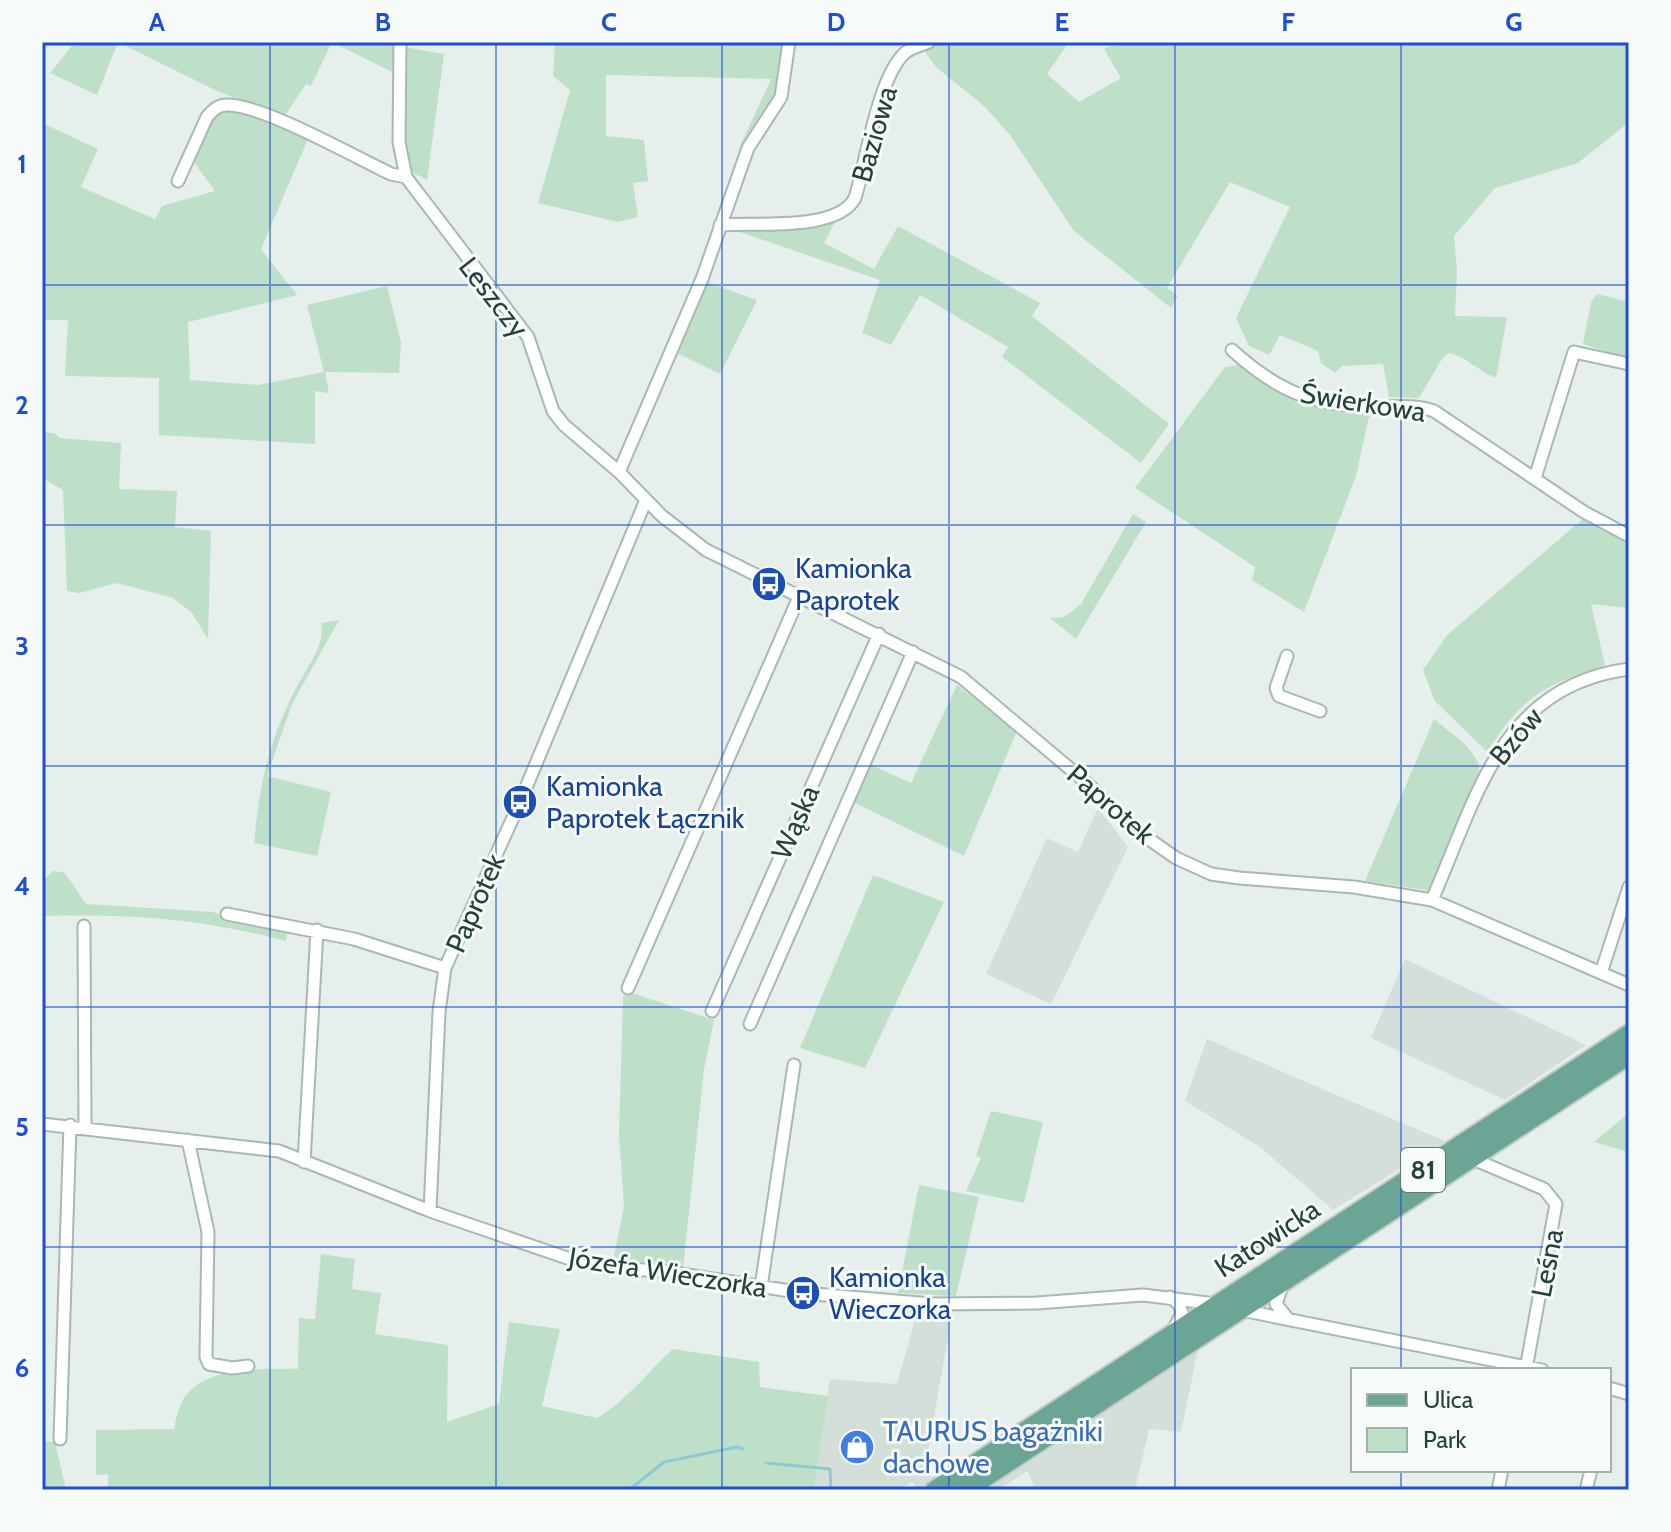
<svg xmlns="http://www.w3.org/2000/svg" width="1671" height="1532" font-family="Cabin,sans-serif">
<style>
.built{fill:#d4dfda}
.green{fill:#bfe0c8}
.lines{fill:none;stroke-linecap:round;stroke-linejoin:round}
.stream{stroke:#8ec9d4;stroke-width:3}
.street-casing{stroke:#a8b8b2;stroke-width:15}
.primary-casing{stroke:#c2cac8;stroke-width:22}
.street{stroke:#fff;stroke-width:11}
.primary{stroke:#6aa596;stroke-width:18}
.grid{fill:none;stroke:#1d4ed8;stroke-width:2;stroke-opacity:0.55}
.labels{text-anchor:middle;stroke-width:6;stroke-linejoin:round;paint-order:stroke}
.shield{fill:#f7fbf9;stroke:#637a73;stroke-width:2}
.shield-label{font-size:26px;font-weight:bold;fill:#24423a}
.street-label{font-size:28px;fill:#24423a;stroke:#f7fbf9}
.transit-label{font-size:28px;fill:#164399;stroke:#f7fbf9;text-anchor:start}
.shop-label{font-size:28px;fill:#366cbe;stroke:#f7fbf9;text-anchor:start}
.neatline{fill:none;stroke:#1d4ed8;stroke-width:3}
.grid-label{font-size:26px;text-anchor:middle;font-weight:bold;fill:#1d4ed8}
</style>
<rect width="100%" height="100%" fill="#e6efeb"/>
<path class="built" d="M1098 808 1128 847 1051 1004 986 974 1047 838 1078 852Z
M1405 959 1586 1045 1505 1100 1371 1038Z
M1207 1039 1348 1100 1445 1141 1333 1210 1260 1147 1185 1101Z
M918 1309H953L925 1468 932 1477 1198 1350 1181 1432 1149 1429 1135 1490H1036L1027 1471 998 1490H920L912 1482 900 1490H814L830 1379 897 1384Z"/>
<path class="green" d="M75 42H332L311 86 306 84 284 117 217 91 118 42 97 95 50 73Z
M332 42H395L392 72Z
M555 42H786L775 102 745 148 740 146 771 79 606 75V136L644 140 648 181 633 183 638 217 618 222 538 203 570 90 553 76Z
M933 42H1069L1047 74 1079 102 1121 78 1104 49 1122 42H1629V122L1578 163 1495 188 1454 236 1457 271 1455 316 1507 317 1496 378C1478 371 1467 357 1449 353L1442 359 1419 398 1389 397 1383 364 1342 366 1335 373 1321 363 1318 351 1280 335 1269 355 1249 346 1236 318 1290 207 1230 182 1167 288 1178 296 1171 308 1074 231 1010 135 985 107 936 67 925 52Z
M404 47 444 54 427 180 413 173 404 146Z
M233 109 308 139 261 249 297 295 188 322 190 380 258 385 324 372 307 305 387 286 401 342 399 373 325 372 329 393 315 391V444L159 435V378L65 376 68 320H42V123L98 149 81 187 155 219 162 206 215 191 193 161 211 119 218 111Z
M835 222 824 243 874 269 898 226 1040 303 1032 316 1169 424 1141 463 1002 357 1008 347 920 295 891 345 862 333 880 280 734 230Z
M707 282 757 300 720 374 677 353Z
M1597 294 1629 302V359L1583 344 1591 302Z
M1239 365C1277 400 1320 405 1370 412L1356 476 1304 612 1252 580 1255 567 1135 488 1225 367Z
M42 432 54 433 60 438 121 443 119 489 177 491 175 527 211 531 208 639 192 613 173 598 117 583 79 593 67 591 63 490 42 478Z
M1133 514 1146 522 1076 639 1050 618 1064 617 1081 604Z
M1584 518 1629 542V608L1591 604 1605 665C1544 686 1523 695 1487 752L1435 701 1423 670 1447 635Z
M339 620 292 704 267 776 331 792 317 856 254 843C260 780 270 735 301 679 311 661 325 644 321 623Z
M957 685 1017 731 964 856 853 802 869 764 911 783Z
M1434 719C1448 731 1471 745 1478 763 1487 787 1443 865 1432 891L1365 881Z
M53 871 65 873 86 904 213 912 235 921 288 929 286 941C196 918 134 914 42 916V882Z
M873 875 944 902 865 1068 800 1048Z
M632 993 714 1020 704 1069 683 1269 664 1263 613 1261 624 1207 619 1134 623 996Z
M991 1111 1043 1122 1024 1203 966 1191 981 1158 976 1156Z
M1629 1113V1152L1594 1142Z
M919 1185 979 1197 956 1296 898 1293Z
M321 1254 355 1259 352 1289 381 1293 375 1334 448 1345 447 1422 499 1404 509 1322 560 1329 542 1406 597 1418C626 1401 648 1372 673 1349L759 1362 760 1387 828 1396 814 1490H108V1474L96 1475V1430L174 1429C177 1415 180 1398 192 1389 219 1366 266 1369 298 1369L299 1318 315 1319Z
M42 1441 55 1442 66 1490H42Z"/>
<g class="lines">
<path class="stream" d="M766 1463 830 1469 831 1490
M629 1490 664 1462 737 1447 743 1449"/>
<g class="street-casing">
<path id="street" d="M400 42 399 142 406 177 528 337 553 411 564 425 619 472 662 516 706 550 961 677 1087 783 1133 828 1176 858 1211 874 1239 878 1354 887 1432 900 1629 985
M178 181 207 117C213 110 219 104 228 105 263 105 355 157 391 174L406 177
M720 225C755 222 837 232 855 198 866 163 878 75 906 52 913 47 922 45 929 42
M1232 350C1276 390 1312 406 1373 407 1394 407 1414 404 1434 411L1584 512 1629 536
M619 472 702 279 748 148 781 97 789 42
M1535 478 1574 352 1629 364
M1287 656 1276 688 1279 696 1320 711
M1432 900C1477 798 1500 686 1629 669
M227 914 354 939 445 968
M84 926 85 1127
M1601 973 1629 887
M628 988 799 597
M712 1011 879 634
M750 1024 913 652
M42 1124 279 1151 430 1211 570 1259 609 1268 662 1271 803 1293 931 1304 1037 1303 1143 1295 1216 1304
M188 1140 208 1232 206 1357 209 1364 232 1368 248 1366
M1473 1159 1544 1189 1556 1204 1526 1369
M304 1162 317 930
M430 1211 439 1012 445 968 520 802 646 500
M1283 1283 1276 1304 1288 1319
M761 1287 794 1065
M1170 1297 1179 1304 1182 1313 1174 1329
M1241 1310 1542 1370
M1609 1388 1629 1394
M60 1439 70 1125
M1498 1490 1502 1470
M1586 1490 1591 1470"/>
</g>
<g class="primary-casing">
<path id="primary" d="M935 1490 1629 1034
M966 1490 1629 1055"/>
</g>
<use href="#street" class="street"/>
<use href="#primary" class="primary"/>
</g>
<path class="grid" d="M270 42V1490M496 42V1490M722 42V1490M949 42V1490M1175 42V1490M1401 42V1370M42 285H1629M42 525H1629M42 766H1629M42 1007H1629M42 1247H1629M1401 1470V1490"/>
<defs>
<g id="bus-disc" transform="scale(1.8)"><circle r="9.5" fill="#1a4fb4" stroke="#f7fbf9"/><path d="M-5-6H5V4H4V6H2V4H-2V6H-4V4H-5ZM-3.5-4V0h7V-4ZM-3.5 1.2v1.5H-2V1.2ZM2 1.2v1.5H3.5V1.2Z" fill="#fff"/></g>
<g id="shop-disc" transform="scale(1.8)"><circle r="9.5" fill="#3f7fe0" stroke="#f7fbf9"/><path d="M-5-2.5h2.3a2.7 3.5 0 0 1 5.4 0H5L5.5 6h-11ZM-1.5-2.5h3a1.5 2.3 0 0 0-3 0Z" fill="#fff"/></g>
</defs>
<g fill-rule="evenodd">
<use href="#bus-disc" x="769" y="584"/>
<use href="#bus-disc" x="520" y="802"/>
<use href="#bus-disc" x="803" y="1293"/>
<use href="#shop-disc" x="857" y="1447"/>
</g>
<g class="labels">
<rect class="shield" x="1401" y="1148" width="44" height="44" rx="6"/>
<g class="shield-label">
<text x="1423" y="1179">81</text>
</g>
<g class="street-label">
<text transform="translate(874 134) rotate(-74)" y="10">Baziowa</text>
<text transform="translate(494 297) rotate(52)" y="10">Leszczy</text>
<text transform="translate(1363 402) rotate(9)" y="10">Świerkowa</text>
<text transform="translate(1516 736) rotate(-50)" y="10">Bzów</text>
<text transform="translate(1111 804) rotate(41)" y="10">Paprotek</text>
<text transform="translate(795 822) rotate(-66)" y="10">Wąska</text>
<text transform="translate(475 903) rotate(-66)" y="10">Paprotek</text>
<text transform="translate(1267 1238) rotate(-33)" y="10">Katowicka</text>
<text transform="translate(1547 1263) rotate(-79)" y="10">Leśna</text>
<text transform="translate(668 1272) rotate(9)" y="10">Józefa Wieczorka</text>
</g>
<g class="transit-label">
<text x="795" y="578">Kamionka<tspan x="795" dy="32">Paprotek</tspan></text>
<text x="546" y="796">Kamionka<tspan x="546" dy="32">Paprotek Łącznik</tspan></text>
<text x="829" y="1287">Kamionka<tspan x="829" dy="32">Wieczorka</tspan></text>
</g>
<g class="shop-label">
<text x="883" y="1441">TAURUS bagażniki<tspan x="883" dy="32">dachowe</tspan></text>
</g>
</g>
<rect width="1671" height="1532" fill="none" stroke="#f7fbf9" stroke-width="88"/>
<rect x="1351" y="1368" width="260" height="104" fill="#f7fbf9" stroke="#a3b1ad" stroke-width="2"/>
<rect x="1367" y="1394" width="40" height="12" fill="#6aa596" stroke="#a3b1ad" stroke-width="2"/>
<text x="1423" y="1408" font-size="24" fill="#24423a">Ulica</text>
<rect x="1367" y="1428" width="40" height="24" fill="#bfe0c8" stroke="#a3b1ad" stroke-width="2"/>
<text x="1423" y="1448" font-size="24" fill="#24423a">Park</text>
<rect x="44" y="44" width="1583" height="1444" class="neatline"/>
<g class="grid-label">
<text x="157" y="31">A</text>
<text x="383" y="31">B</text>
<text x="609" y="31">C</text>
<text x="836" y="31">D</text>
<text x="1062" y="31">E</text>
<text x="1288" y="31">F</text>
<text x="1514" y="31">G</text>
<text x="22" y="173">1</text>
<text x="22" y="414">2</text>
<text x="22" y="655">3</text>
<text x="22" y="895">4</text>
<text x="22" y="1136">5</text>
<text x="22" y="1377">6</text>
</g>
</svg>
